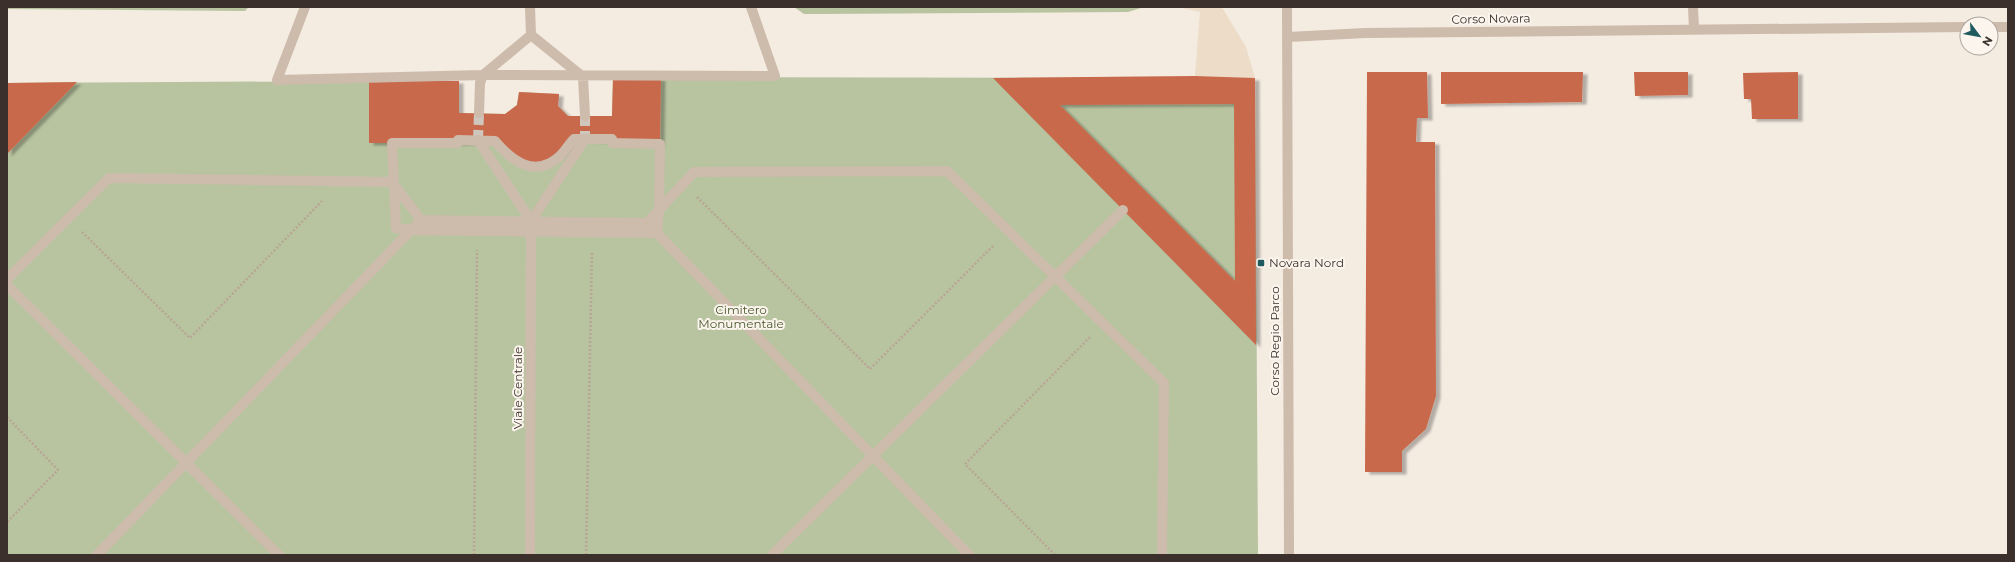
<svg xmlns="http://www.w3.org/2000/svg" width="2015" height="562" font-family="Montserrat,sans-serif">
<style>
.green{fill:#b8c4a0}
.plaza{fill:#ecdcc8}
.building{fill:#c8694b;fill-rule:evenodd;filter:url(#shadow)}
.lines{fill:none;stroke-linecap:round;stroke-linejoin:round}
.pedestrian-tunnel{stroke:#cfc6bd;stroke-width:10;stroke-dasharray:10 5;stroke-linecap:butt}
.path{stroke:#b9a596;stroke-width:2.5;stroke-dasharray:2 2;stroke-linecap:butt}
.pedestrian{stroke:#cdbbac;stroke-width:10}
.minor{stroke:#cdbbac;stroke-width:10}
.tertiary{stroke:#cdbbac;stroke-width:10}
.poi-dot{fill:#1f5a5e;stroke:#fbf5ee;stroke-width:1.5}
.labels{text-anchor:middle;stroke-width:4;stroke-linejoin:round;paint-order:stroke}
.street-label{font-size:12px;fill:#3b302b;stroke:#fbf5ee}
.poi-label{font-size:12px;fill:#3b302b;stroke:#fbf5ee;text-anchor:start}
.park-label{font-size:12px;fill:#4a5a2e;stroke:#fbf5ee}
</style>
<defs>
<filter id="shadow"><feDropShadow dx="4.5" dy="2.5" stdDeviation="1" flood-color="#0004"/></filter>
</defs>
<rect width="100%" height="100%" fill="#f4ebe1"/>
<path class="green" d="M7 7H249L245 11 7 9Z
M794 7H1144L1128 12 818 14H804Z
M613 77 1255 78 1258 555H7V83L369 81 459 113 505 114 517 105 519 92 559 94 558 106 568 116H612Z"/>
<path class="plaza" d="M1177 7H1220L1223 9 1246 47 1255 78 1195 76 1200 12Z"/>
<path class="building" d="M1367 72H1427L1428 118H1417L1416 142H1435L1436 396 1426 429 1402 451V472H1365Z
M1441 72H1583L1582 102 1441 104Z
M1634 72H1688V95L1635 96Z
M1798 72V119H1752L1751 99H1744L1743 73Z
M1195 76 1255 78 1256 345 993 78ZM1234 104 1235 281 1060 105Z
M613 77 661 78 660 144 574 139 560 155 533 166 495 141 458 143H369V81H459V113L505 114 517 105 519 92 559 94 558 106 568 116H612Z
M77 82 7 154V83Z"/>
<g class="lines">
<path class="pedestrian-tunnel" d="M585 116V139
M478 140 479 113"/>
<path class="path" d="M697 197 870 369 994 245
M82 232 190 338 322 201
M7 417 58 470 7 522
M474 555 477 250
M586 555 592 251
M1055 555 965 464 1090 337"/>
<path class="pedestrian" d="M305 7 277 80 483 75 775 76 751 7
M531 35 583 77 585 116
M479 113 480 83 483 75 531 35 530 7
M574 139H612V143L660 144 659 209 657 233 412 230 396 228 392 143H458V140L495 141C512 161 535 179 560 156 565 151 569 144 574 139Z
M478 140 531 221
M531 221 585 139
M647 223 694 172 947 171 1164 383 1162 555
M7 279 109 178 392 182 421 220
M7 285 279 555
M97 555 421 220 647 223 969 555
M530 555 531 225
M772 555 1123 210"/>
<path class="minor" d="M1693 7 1694 29
M1991 27H2008
M1288 37 1365 33 1967 27"/>
<path class="tertiary" d="M1287 7 1289 555"/>
</g>
<rect class="poi-dot" x="1257" y="259" width="8" height="8" rx="2"/>
<g class="labels">
<g class="street-label">
<text transform="translate(1491 19) rotate(-1)" y="4">Corso Novara</text>
<text transform="translate(1275 341) rotate(-90)" y="4">Corso Regio Parco</text>
<text transform="translate(518 388) rotate(-90)" y="4">Viale Centrale</text>
</g>
<g class="poi-label">
<text x="1269" y="267">Novara Nord</text>
</g>
<g class="park-label">
<text x="741" y="314">Cimitero<tspan x="741" dy="14">Monumentale</tspan></text>
</g>
</g>
<rect width="2015" height="562" fill="none" stroke="#3b302b" stroke-width="16"/>
<g transform="translate(1979 36) rotate(122)"><circle r="19" fill="#fbf5ee" stroke="#aea6a0"/>
<path d="M0-3L7 15L0 10L-7 15Z" fill="#1f5a5e"/>
<text y="-6" font-size="11" font-weight="bold" text-anchor="middle" fill="#3b302b">N</text>
</g>
</svg>
